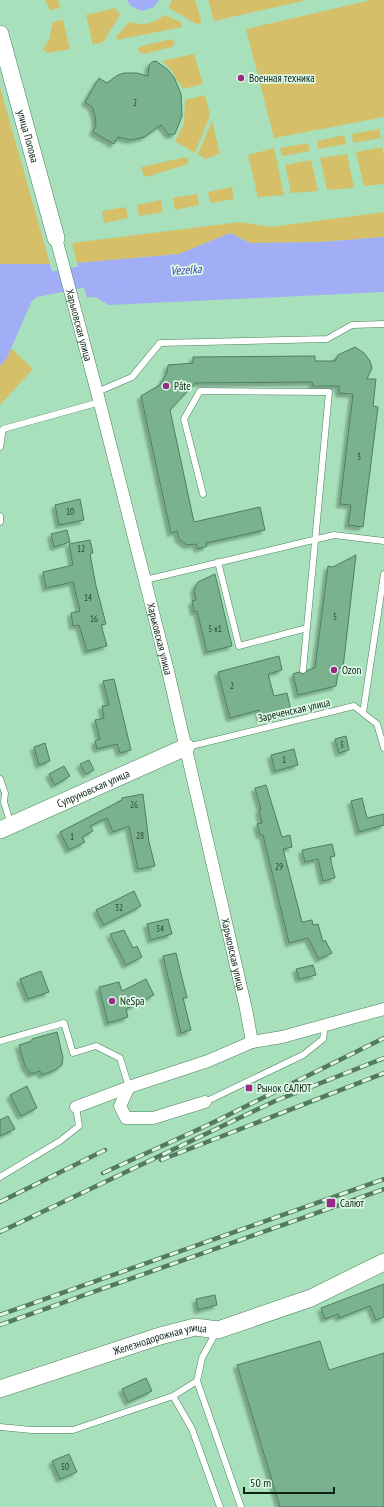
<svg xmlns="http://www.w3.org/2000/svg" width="384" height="1507" font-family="'PT Sans Narrow',sans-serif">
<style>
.green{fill:#d5bf68}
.water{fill:#a1aef6}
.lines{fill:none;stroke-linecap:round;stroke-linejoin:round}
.river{stroke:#a1aef6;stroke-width:22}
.building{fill:#7ab18e;stroke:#4b805f;filter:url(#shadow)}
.lane-casing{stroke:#4c8160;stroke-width:7}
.street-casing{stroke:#4c8160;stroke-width:13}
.secondary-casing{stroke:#4c8160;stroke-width:18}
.lane{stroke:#fff;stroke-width:6}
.street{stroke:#fff;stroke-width:12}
.secondary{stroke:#fff;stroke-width:17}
.rail-casing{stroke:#547961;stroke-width:4.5}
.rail{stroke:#ddf9e6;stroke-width:3;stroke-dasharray:9;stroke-linecap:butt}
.poi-dot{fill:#9b2a87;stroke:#ddf9e6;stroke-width:1.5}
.labels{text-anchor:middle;stroke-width:3.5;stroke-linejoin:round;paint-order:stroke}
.number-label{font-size:9px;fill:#284633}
.poi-label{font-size:11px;fill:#0c2215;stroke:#ddf9e6;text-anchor:start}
.street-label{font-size:11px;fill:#0c2215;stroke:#ddf9e6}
.water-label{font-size:12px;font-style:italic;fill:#4246ae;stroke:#ddf9e6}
</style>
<defs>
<filter id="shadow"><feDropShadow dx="-3.5" dy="3.5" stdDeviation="1" flood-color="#0004"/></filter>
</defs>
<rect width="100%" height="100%" fill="#a8e0bb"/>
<path class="green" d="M45 0H58L60 8 50 10Z
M172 0H195L202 23 196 24 169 8Z
M208 0H307L214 21Z
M371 0H384V117L274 138 246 29Z
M115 8 120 15 103 42 93 45 86 15Z
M164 15 181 22 182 27 117 40 116 37 129 22C143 26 153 24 164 15Z
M63 20 70 49 48 53 43 49 49 40 53 22Z
M172 39 175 44 172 47 143 54 137 50 141 46Z
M194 54 203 84 183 89 171 70 162 61Z
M0 87 50 264H0Z
M205 95 210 115 195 153 175 141 184 124 185 100Z
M212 121 220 154 205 159 198 154Z
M379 129 381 138 353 143 352 134Z
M344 135 346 144 318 149 317 141Z
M308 143 310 151 282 156 280 148Z
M382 147 384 157V184L364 186 356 152Z
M274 148 284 195 258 197 248 155Z
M347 154 354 188 327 190 320 158Z
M186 157 188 158V164L146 177 143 174 141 167Z
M311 160 318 191 291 193 285 165Z
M232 187 234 199 210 203 208 192Z
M197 194 199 205 175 210 173 198Z
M161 200 163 212 139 216 137 205Z
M126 207 128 218 104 223 102 211Z
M384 212V237L321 242 250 243 230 233 179 254 77 263 72 243 240 222 271 227Z
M11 348 33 369 0 405V366Z"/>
<path class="water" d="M127 0H159L154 7 142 11 131 6Z
M230 233 250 243 321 242 384 237V292L109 305 95 297 87 298 77 263 179 254Z
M0 264H50L56 288 41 292 33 298 7 358 0 366Z"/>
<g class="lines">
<path class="river" d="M0 315 31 287 81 277 111 275"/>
</g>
<path class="building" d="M156 61 167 69 174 77 181 94 182 116 175 134 169 135 161 125 144 137 131 140 118 137 114 144 93 132 96 124 95 115 92 107 85 102 99 78 107 83 118 75 124 73H137L148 76 149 65 152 62Z
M355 347 364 353 370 361 372 368 367 379H376L373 406 378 407 363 527 348 525 351 505 340 504 353 394 339 393V386H313L312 382 195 383 170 410 194 522 260 507 265 530 206 543 207 546 198 549 196 544 187 545 179 539 177 531 171 533 141 396 160 385 167 373 168 365 193 363V357L315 356V361H335L338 355Z
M80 499 84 520 59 525 55 505Z
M67 530 70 542 54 547 51 534Z
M90 540 93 553 90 554 96 586 106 624 101 625 107 646 87 651 79 625 73 626 71 613 80 611 73 582 46 588 43 572 73 565 69 544Z
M356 555 343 668H339L336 686 298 695 293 674 299 672 304 674 308 670 315 668 328 566 333 567Z
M215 574 232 646 207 652 197 611 194 612 192 601 196 600 194 590 198 582Z
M279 656 282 670 268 674 274 696 287 693 291 711 261 719 259 710 230 718 218 672Z
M114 679 131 750 120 753 117 744 97 749 95 741 100 739 95 720 104 718 102 706 109 705 103 681Z
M346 736 349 750 339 753 335 739Z
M45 743 50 761 39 765 34 747Z
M294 749 298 765 275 771 271 755Z
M89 760 94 770 86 774 80 764Z
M64 766 70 776 55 785 49 774Z
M266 785 282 837 290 835 292 847 283 849 302 922 312 920 313 925 318 924 323 942 325 940 332 953 319 959 308 938 289 943 263 835H260L257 824 262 823 259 810 261 809 255 788Z
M143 794 149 842 155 866 138 869 129 826 113 832 107 818 90 826 93 831 82 837 85 842 69 850 60 832 122 800V798Z
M362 798 367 818 384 814V825L359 832 351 801Z
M332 844 335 856 330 857 335 878 323 881 318 859 305 862 302 850Z
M134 891 141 906 104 925 96 910Z
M168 919 172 934 151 940 147 924Z
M124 930 133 948 137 946 142 957 126 965 110 934Z
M176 953 187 998H183L191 1030 181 1033 163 956Z
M313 965 316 975 299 979 296 969Z
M41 971 49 992 28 999 20 979Z
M146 979 154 995 126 1009 128 1017 108 1023 99 987 119 982 122 991Z
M57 1032 63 1058 62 1065 55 1070 42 1075 40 1071 31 1074 25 1066 19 1045 32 1041V1039Z
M27 1086 37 1108 21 1116 10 1095Z
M8 1116 15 1129 0 1136V1120Z
M384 1284V1317L376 1320 370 1306 339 1318 338 1314 325 1319 321 1308Z
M215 1295 217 1305 198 1310 196 1299Z
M320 1341 329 1370 384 1353V1507H280L237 1365Z
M146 1378 152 1391 128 1402 122 1389Z
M69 1454 77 1472 60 1479 52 1461Z"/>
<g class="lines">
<g class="lane-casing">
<path id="lane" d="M97 392 132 377 160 343 327 339 352 325 384 324
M0 447 3 429 100 402
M203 494 184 419 200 391 329 392 303 670
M0 516V522
M218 562 239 646 307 628
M145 580 334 535 384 541
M363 713 384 574
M187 747 354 706 377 724 384 748
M0 779 5 793 4 802 11 825
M0 1041 64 1023 73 1053 96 1046 120 1058 129 1087
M205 1102 303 1055 323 1039 325 1025
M0 1177 60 1141 79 1126 76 1107
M197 1381 241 1507
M173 1396 192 1429 220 1507
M0 1427 32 1430H73L173 1396 197 1381 202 1358 216 1332"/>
</g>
<g class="street-casing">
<g id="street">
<path id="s1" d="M56 238 97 392 168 671 246 1009 252 1042"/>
<path d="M129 1087 120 1106 126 1118H153L205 1102"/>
<path d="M76 1107 129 1087 208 1061 252 1042 282 1037 384 1009"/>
</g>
</g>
<g class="secondary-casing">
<g id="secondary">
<path id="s2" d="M0 34 56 238"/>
<path id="s3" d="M0 830 186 747"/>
<path id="s4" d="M0 1389 160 1336 195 1327 218 1330 311 1298 384 1262"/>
</g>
</g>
<use href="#lane" class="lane"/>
<use href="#street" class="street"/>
<use href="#secondary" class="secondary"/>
<g class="rail-casing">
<path id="rail" d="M161 1160 384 1073
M103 1173 208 1125 384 1038
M0 1202 105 1150
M0 1232 275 1101 384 1058
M0 1315 384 1179
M0 1325 384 1189"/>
</g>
<use href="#rail" class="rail"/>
</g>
<g class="poi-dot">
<circle cx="241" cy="78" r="4"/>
<circle cx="166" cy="386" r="4"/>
<circle cx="334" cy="670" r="4"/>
<circle cx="112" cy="1001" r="4"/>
<rect x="245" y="1084" width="8" height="8" rx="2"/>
<rect x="326" y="1198" width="10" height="10" rx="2"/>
</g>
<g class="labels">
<g class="number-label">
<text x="135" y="106">2</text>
<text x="359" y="460">3</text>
<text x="70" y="515">10</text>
<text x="81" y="552">12</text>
<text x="88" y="601">14</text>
<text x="335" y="620">5</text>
<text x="94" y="622">16</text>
<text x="215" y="632">5 к1</text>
<text x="232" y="689">2</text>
<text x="342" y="748">5</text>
<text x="284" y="763">1</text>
<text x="134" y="808">26</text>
<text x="140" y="839">28</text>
<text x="72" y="840">1</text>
<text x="279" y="870">29</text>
<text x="119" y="911">32</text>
<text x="160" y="932">34</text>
<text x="65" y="1470">50</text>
</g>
<g class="poi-label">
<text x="249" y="82">Военная техника</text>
<text x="174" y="390">Pâte</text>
<text x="342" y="674">Ozon</text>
<text x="120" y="1005">NeSpa</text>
<text x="257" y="1092">Рынок САЛЮТ</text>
<text x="340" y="1207">Салют</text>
</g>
<g class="street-label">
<text dy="4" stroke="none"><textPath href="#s2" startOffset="106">улица Попова</textPath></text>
<text dy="4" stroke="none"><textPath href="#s1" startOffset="90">Харьковская улица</textPath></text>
<text dy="4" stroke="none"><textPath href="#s1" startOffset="414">Харьковская улица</textPath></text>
<text transform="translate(294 710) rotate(-13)" y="4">Зареченская улица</text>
<text dy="4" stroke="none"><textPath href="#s3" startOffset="102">Супруновская улица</textPath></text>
<text dy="4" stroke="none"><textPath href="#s1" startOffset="738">Харьковская улица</textPath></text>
<text dy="4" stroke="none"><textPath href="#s4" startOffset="168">Железнодорожная улица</textPath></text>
</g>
<g class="water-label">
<text transform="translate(186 270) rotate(-4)" y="4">Vezelka</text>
</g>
</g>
<path d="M244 1487v6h90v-6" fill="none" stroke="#0c2215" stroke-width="2"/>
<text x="250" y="1487" font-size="12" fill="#0c2215" stroke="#ddf9e6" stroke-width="3" paint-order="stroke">50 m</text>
</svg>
